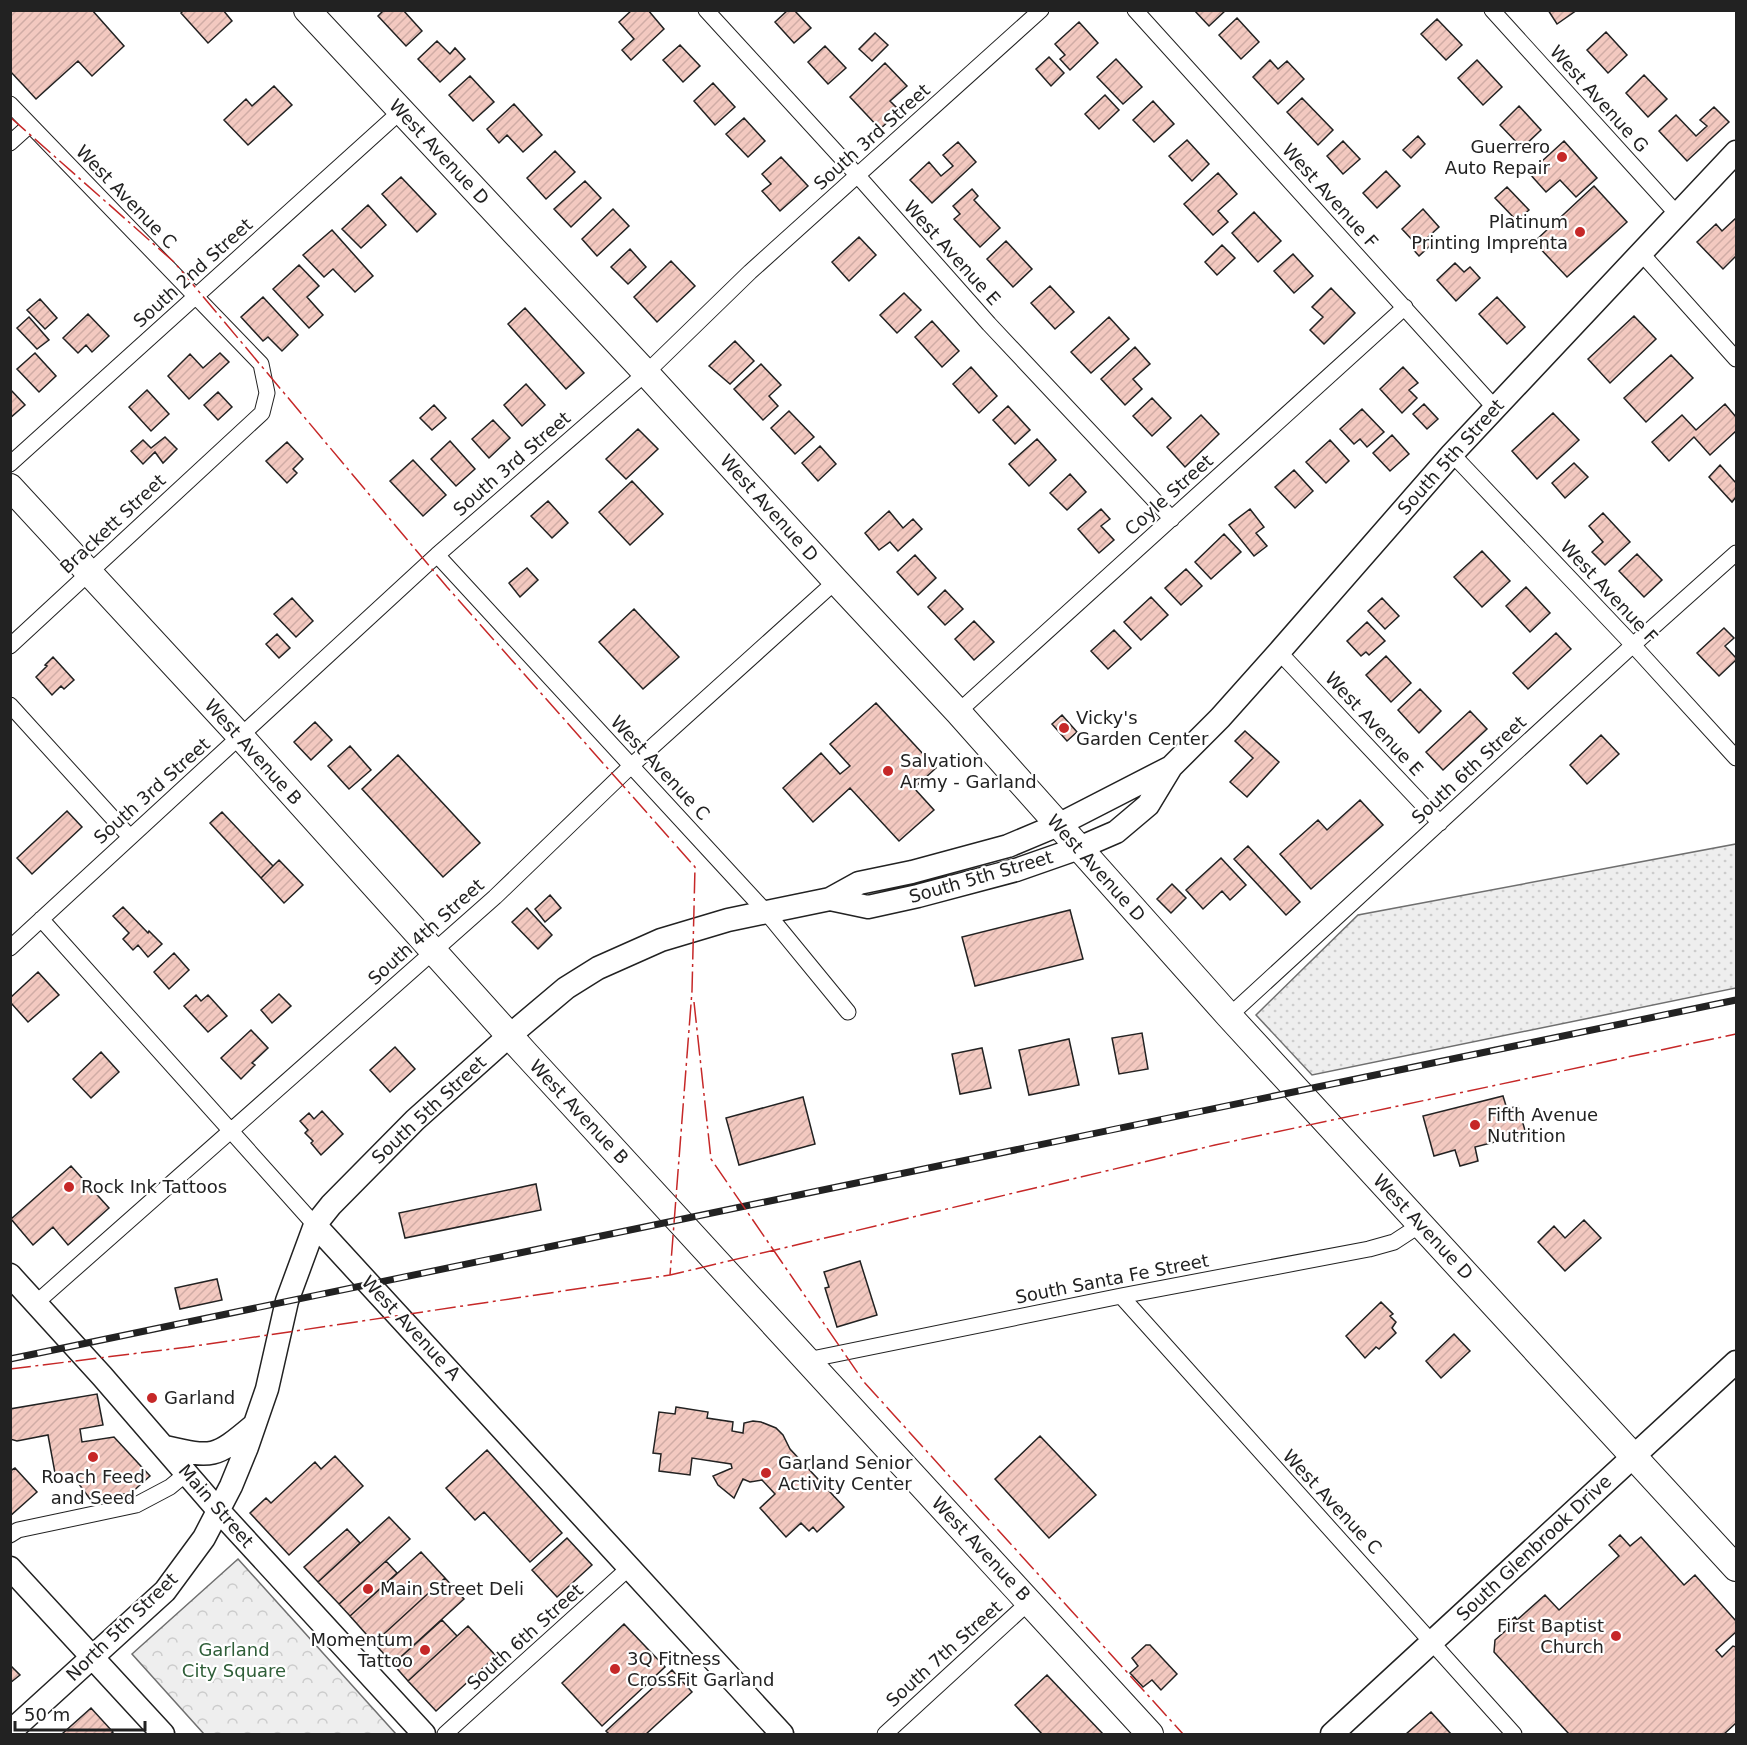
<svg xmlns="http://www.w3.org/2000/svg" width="1747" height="1745" font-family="'DejaVu Sans',sans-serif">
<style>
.grass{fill:url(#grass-dots);stroke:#6f6f6f;stroke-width:1.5}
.park{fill:url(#park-crowns);stroke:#6f6f6f;stroke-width:1.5}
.building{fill:url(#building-hatch);stroke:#222;stroke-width:1.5}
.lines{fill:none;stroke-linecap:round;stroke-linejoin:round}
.street-casing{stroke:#222;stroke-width:17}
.secondary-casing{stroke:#222;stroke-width:25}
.primary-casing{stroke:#222;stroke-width:28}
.street{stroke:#fff;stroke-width:15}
.secondary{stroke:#fff;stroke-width:22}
.primary{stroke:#fff;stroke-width:26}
.rail-casing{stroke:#222;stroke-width:7}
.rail{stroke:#fff;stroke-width:4.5;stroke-dasharray:14;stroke-linecap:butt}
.power{stroke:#c62828;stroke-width:1.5;stroke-dasharray:21 4.5 3 4.5;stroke-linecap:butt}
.poi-dot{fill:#c62828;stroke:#fff;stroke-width:2}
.labels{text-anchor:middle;stroke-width:4.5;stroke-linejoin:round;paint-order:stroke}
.street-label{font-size:18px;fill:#222;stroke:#fff}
.poi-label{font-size:18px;fill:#222;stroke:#fff;text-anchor:start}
.park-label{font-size:18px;fill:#2f5e38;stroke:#fff}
</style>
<defs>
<pattern id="grass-dots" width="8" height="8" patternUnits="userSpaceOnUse" patternTransform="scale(1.5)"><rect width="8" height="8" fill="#eee"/><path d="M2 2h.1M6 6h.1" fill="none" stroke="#ccc" stroke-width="1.8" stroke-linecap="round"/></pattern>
<pattern id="park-crowns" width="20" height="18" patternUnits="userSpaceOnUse" patternTransform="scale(1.5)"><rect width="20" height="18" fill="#eee"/><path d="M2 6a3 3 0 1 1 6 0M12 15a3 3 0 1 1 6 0" fill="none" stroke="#ccc"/></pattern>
<pattern id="building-hatch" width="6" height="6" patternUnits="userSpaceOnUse" patternTransform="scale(1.5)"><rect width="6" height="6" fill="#f3c9c0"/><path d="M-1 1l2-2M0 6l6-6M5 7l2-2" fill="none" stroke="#d0aca5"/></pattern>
</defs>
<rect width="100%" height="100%" fill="#fff"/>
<path class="grass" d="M1736 844V988L1312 1075 1256 1015 1358 915Z"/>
<path class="park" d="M238 1559 396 1734H204L132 1654Z"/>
<path class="building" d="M10 10H92L124 46 92 76 78 61 36 99 10 71Z
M184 10H223L232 21 208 43 181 13Z
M384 10H403L422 31 406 46 378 16Z
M632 10H648L664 29 631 60 622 50 634 39 619 22Z
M788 10H794L811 28 794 43 775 22Z
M1194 10H1226L1209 26Z
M1548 10H1577L1557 24Z
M1237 18 1259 42 1241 59 1219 35Z
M1437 19 1462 45 1446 60 1421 34Z
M1079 22 1098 43 1070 70 1060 59 1065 55 1055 44Z
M1606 32 1627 55 1608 73 1587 50Z
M875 33 888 45 872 61 859 49Z
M437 41 450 54 455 48 465 59 440 82 418 59Z
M680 45 700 66 683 82 663 60Z
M825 46 846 68 828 84 808 62Z
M1049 57 1064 73 1051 86 1036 69Z
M1116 59 1142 87 1123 104 1097 77Z
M1270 60 1278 69 1287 61 1304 79 1278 104 1253 77Z
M1477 60 1502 87 1483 105 1458 78Z
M885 63 907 86 890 101 900 111 880 129 850 97Z
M1644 75 1667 99 1648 117 1626 93Z
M470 76 494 102 473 121 449 95Z
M713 83 735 107 715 125 694 101Z
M274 86 292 105 248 145 224 120 246 99 252 106Z
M1105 95 1119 110 1099 129 1085 114Z
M1302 98 1333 130 1318 145 1287 112Z
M1153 101 1174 124 1154 142 1133 120Z
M514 104 542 135 523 152 507 135 499 143 487 129Z
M1519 106 1541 130 1522 148 1500 125Z
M1714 107 1729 122 1687 161 1659 131 1676 115 1696 136 1707 126 1700 120Z
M744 118 765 141 748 157 726 134Z
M1418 136 1425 144 1411 158 1403 150Z
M1187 140 1209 164 1192 181 1169 156Z
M1343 141 1360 159 1343 174 1327 156Z
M1564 141 1597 178 1576 197 1560 180 1546 192 1529 173Z
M958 142 976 162 932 203 910 180 929 162 941 176 953 166 943 155Z
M555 151 575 172 546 199 527 178Z
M781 157 808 186 780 211 762 191 771 184 762 174Z
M1386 171 1400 186 1377 208 1363 193Z
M1218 173 1237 194 1218 211 1228 222 1213 235 1184 204Z
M401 177 436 214 417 232 382 194Z
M585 181 601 198 571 227 554 209Z
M1594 186 1627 222 1567 277 1534 242Z
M1507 187 1529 210 1517 221 1495 198Z
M972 189 978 196 974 200 1000 228 980 247 954 219 960 214 953 206Z
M368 205 386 225 361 248 342 229Z
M613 209 629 226 597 256 582 239Z
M1423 209 1439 227 1427 238 1432 244 1419 256 1412 248 1416 244 1402 229Z
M1254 212 1281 241 1258 262 1232 233Z
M1736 218V256L1723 269 1697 242 1716 224 1722 231Z
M332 230 373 276 355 292 333 269 324 277 303 255Z
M859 237 876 255 849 281 832 262Z
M1006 241 1032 269 1013 287 987 259Z
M1222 245 1235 258 1217 275 1205 262Z
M630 249 646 267 628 284 611 267Z
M1293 254 1313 276 1294 293 1274 271Z
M671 261 695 286 657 322 634 297Z
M1455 263 1464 272 1470 267 1480 278 1456 301 1437 280Z
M299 265 319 286 307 297 323 315 309 328 273 289Z
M1050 286 1074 312 1055 329 1031 303Z
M1331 288 1355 313 1324 344 1310 330 1323 317 1312 307Z
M904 293 921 310 897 333 880 315Z
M263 297 298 335 282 351 268 337 263 341 241 317Z
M1497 297 1525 327 1507 344 1479 314Z
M40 299 57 318 45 329 27 310Z
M525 308 584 373 566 389 508 324Z
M88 314 109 336 92 352 86 345 78 353 63 338Z
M1634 316 1656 339 1610 383 1588 359Z
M29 317 49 340 37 349 17 328Z
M1109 317 1129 339 1091 373 1071 352Z
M932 321 959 351 942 367 915 337Z
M735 341 754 361 730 384 709 366Z
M1135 347 1150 364 1133 379 1142 389 1125 405 1101 379Z
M35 353 56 376 39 392 17 369Z
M220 353 229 362 189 399 168 376 190 354 203 368Z
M1671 355 1693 378 1646 422 1624 398Z
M761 364 781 385 769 396 778 406 763 420 734 389Z
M971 367 997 396 979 413 953 384Z
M1403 367 1418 383 1409 390 1417 398 1402 413 1380 389Z
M526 384 545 405 522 426 504 405Z
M10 389 25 405 10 418Z
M147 390 169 414 151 431 129 407Z
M218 392 232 407 218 420 204 405Z
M1152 398 1171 418 1152 436 1133 416Z
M1424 404 1438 419 1427 429 1413 414Z
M1725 404 1736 417V431L1710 455 1694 437 1669 461 1652 442 1682 415 1696 430Z
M434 405 446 418 432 430 420 418Z
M1008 406 1030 430 1015 444 993 420Z
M1362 409 1384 432 1367 447 1360 439 1354 444 1340 429Z
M789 411 814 437 795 454 771 428Z
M1553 413 1579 440 1537 479 1512 451Z
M1201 415 1219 434 1185 467 1167 447Z
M493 420 510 438 489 458 472 439Z
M638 429 658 449 626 479 606 459Z
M1392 435 1409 454 1390 471 1373 453Z
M165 437 177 449 163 463 155 452 143 464 131 451 143 440 151 448Z
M1037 439 1056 460 1029 486 1009 464Z
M1330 440 1349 461 1326 483 1306 462Z
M450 441 475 469 456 486 431 459Z
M287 442 303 459 293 469 297 473 287 483 266 461Z
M820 446 836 464 818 481 802 463Z
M413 460 446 495 423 516 390 481Z
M1574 463 1588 477 1565 498 1552 483Z
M1720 465 1736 483V497L1732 502 1709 477Z
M1294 470 1313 491 1295 508 1275 487Z
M1070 474 1086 492 1067 510 1050 493Z
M632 481 663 514 630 545 599 512Z
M548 501 568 523 552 538 531 516Z
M1101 509 1110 519 1101 526 1114 540 1099 553 1078 529Z
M1250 509 1264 527 1256 533 1267 546 1254 556 1229 525Z
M889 511 903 528 913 519 922 529 898 551 890 542 879 550 865 533Z
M1603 513 1630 542 1605 565 1592 552 1603 542 1589 526Z
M1224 534 1241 552 1211 579 1195 562Z
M1482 551 1510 581 1482 607 1454 577Z
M1637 554 1662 580 1644 597 1619 571Z
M915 555 936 578 918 595 897 572Z
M527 568 538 580 520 597 509 583Z
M1186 569 1202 586 1181 605 1165 588Z
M1526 587 1550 613 1530 632 1506 606Z
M945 590 963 609 945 625 928 607Z
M1151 597 1168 615 1141 640 1124 622Z
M292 598 313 621 296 637 274 614Z
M1382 598 1399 616 1385 629 1368 611Z
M634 609 679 657 643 689 599 642Z
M974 621 994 642 974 660 955 639Z
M1367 622 1385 641 1369 655 1366 652 1361 656 1347 641Z
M1724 628 1734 638 1725 646 1736 658V660L1719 676 1697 653Z
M1114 630 1131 648 1108 669 1091 651Z
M1556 633 1571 649 1528 689 1513 673Z
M277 634 290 648 279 658 266 644Z
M1386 656 1411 683 1391 702 1366 675Z
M53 657 74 680 64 689 61 686 52 695 36 677 47 666 45 665Z
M1420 689 1441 711 1419 733 1398 710Z
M876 703 936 768 914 788 934 810 899 841 850 788 813 822 783 788 821 753 840 774 850 766 830 744Z
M1470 711 1487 729 1443 770 1426 752Z
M1062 715 1077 732 1067 741 1052 724Z
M315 722 332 740 311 760 294 742Z
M1245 731 1279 762 1247 797 1230 782 1253 758 1235 741Z
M1601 735 1619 754 1587 784 1570 765Z
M350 746 371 770 349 789 328 766Z
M398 755 480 843 443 877 362 789Z
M1360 800 1383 825 1311 889 1280 854 1318 820 1327 830Z
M67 811 82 827 32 874 17 858Z
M222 812 273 866 261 878 210 823Z
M1248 846 1300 902 1286 915 1234 859Z
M1221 858 1246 885 1230 900 1222 891 1203 909 1186 890Z
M279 860 303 885 284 903 261 878Z
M1172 884 1186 898 1171 913 1157 899Z
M550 895 561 908 545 922 535 909Z
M123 907 148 933 149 931 162 944 148 957 138 945 133 950 123 939 129 933 113 916Z
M527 908 552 935 538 949 512 922Z
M1070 910 1083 959 975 986 962 937Z
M174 953 189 970 169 989 154 972Z
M38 972 59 995 28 1022 12 1004 10 1006V998Z
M279 994 291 1006 272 1023 261 1010Z
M196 995 201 1001 208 995 227 1016 208 1032 184 1006Z
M251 1030 268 1048 252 1063 255 1065 241 1079 221 1058Z
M1142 1033 1148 1069 1119 1074 1112 1038Z
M1069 1039 1079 1085 1029 1095 1019 1050Z
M395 1047 415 1069 390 1092 370 1070Z
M982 1048 991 1088 960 1094 952 1054Z
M101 1052 119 1072 91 1098 73 1079Z
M1503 1096 1507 1109 1518 1106 1526 1134 1475 1147 1478 1161 1460 1166 1455 1150 1434 1156 1423 1116Z
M803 1097 815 1144 739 1165 726 1118Z
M322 1111 343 1134 321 1155 311 1143 313 1141 305 1133 308 1130 300 1121 309 1113 314 1119Z
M71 1166 109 1208 68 1245 53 1227 33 1245 11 1219Z
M536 1184 541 1210 405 1238 399 1213Z
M1584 1220 1601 1238 1565 1271 1538 1242 1554 1226 1565 1238Z
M860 1261 877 1315 837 1327 825 1288 829 1287 824 1272Z
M217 1279 222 1300 180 1309 175 1288Z
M1381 1302 1393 1314 1390 1316 1396 1322 1392 1328 1396 1333 1379 1349 1376 1347 1365 1358 1346 1336Z
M1454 1334 1470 1351 1441 1378 1426 1361Z
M97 1394 103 1425 80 1429 82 1442 114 1437 150 1476 131 1493 90 1499 76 1480H69L55 1473 48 1435 17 1441 10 1439V1409Z
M676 1407 708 1412 707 1418 733 1422 732 1431 743 1433 744 1423 753 1421 761 1422 776 1428 783 1435 790 1449 844 1507 817 1532 813 1527 809 1531 801 1523 786 1537 760 1508 775 1494 762 1480 750 1482 743 1479 734 1498 718 1485 713 1476 732 1468 731 1464 692 1458 690 1475 659 1471 661 1454 653 1453 659 1412 675 1414Z
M1040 1436 1096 1495 1049 1538 995 1479Z
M487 1450 562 1533 530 1562 484 1512 475 1520 446 1488Z
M335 1456 363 1486 289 1555 250 1513 266 1498 271 1503 315 1462 321 1469Z
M15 1468 37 1492 10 1516V1471Z
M389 1517 410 1539 339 1604 318 1582Z
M347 1529 360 1543 318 1582 304 1567Z
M1620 1535 1630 1546 1641 1537 1684 1585 1695 1575 1736 1621V1632L1716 1650 1722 1657 1733 1646 1736 1647V1723L1724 1734H1569L1494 1652 1495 1640 1511 1626 1508 1623 1515 1617 1517 1620 1545 1595 1559 1610 1619 1556 1609 1545Z
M567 1538 592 1565 557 1597 532 1570Z
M421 1552 445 1578 374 1643 350 1616Z
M386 1561 397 1573 350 1616 339 1604Z
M445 1578 464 1599 393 1664 374 1643Z
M442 1620 457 1636 408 1681 393 1664Z
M624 1624 665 1667 602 1726 562 1683Z
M468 1626 496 1656 436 1711 408 1681Z
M1146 1645H1150L1177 1674 1161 1690 1152 1680 1143 1687 1130 1673 1138 1666 1132 1658Z
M10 1665 20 1675 10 1683Z
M672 1670 692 1692 646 1734H609L606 1731Z
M1047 1675 1103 1734H1042L1015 1705Z
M91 1708 113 1732 110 1734H62Z
M1431 1712 1451 1734H1406Z"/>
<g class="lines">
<g class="street-casing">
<path id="street" d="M706 10 858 176 989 324 1172 519
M1135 10 1495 408
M1492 10 1677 214
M10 104 261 364 267 393 262 413 10 646
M10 143 30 125
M1642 254 1736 359
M1452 454 1633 645 1736 758
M10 464 401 111
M437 555 766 912 848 1012
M1279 652 1440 823
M10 705 130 837
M958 712 1405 307
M41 919 315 1225
M10 948 437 555 646 373 750 272 1041 10
M1229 1016 1633 645 1736 553
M1121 1296 1514 1734
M36 1303 495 897 632 765 836 581
M807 1360 1121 1296 1369 1249 1394 1242 1420 1225
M10 1535 18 1530 136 1505 170 1487 187 1473
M445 1734 630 1567
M885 1734 1029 1602"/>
</g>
<g class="secondary-casing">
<path id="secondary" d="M830 899 868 907 918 896 1016 870 1079 848 1116 832 1148 805 1171 767 1220 718 1279 652 1452 454 1736 152
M315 1225 782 1734
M10 1275 102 1376 218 1510 424 1734
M165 1447C213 1458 215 1458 253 1426
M10 1568 163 1734
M10 1732 165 1591 204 1538 231 1486 247 1447 267 1389 287 1301 315 1225 331 1205 415 1120 509 1036 566 988 598 968 661 940 728 920 830 899 859 883 912 872 1008 846 1058 825 1171 767
M1332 1734 1736 1362"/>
</g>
<g class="primary-casing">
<path id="primary" d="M307 10 646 373 836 581 958 712 1229 1016 1736 1568
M10 487 241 737 526 1054 1150 1734"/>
</g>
<use href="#street" class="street"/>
<use href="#secondary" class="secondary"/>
<use href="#primary" class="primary"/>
<g class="rail-casing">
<path id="rail" d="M10 1359 1736 1000"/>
</g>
<use href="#rail" class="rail"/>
<path class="power" d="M10 117 174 262 447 587 695 867 692 991 670 1275
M694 1002 711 1159 864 1382 1183 1734
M10 1369 188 1347 670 1275 1215 1145 1736 1034"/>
</g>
<g class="poi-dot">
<circle cx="1562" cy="157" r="6"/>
<circle cx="1580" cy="232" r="6"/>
<circle cx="1064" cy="728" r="6"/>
<circle cx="888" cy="771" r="6"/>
<circle cx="1475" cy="1125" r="6"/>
<circle cx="69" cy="1187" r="6"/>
<circle cx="152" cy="1398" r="6"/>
<circle cx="93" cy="1457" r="6"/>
<circle cx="766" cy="1473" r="6"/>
<circle cx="368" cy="1589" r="6"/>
<circle cx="1616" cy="1636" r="6"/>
<circle cx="425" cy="1650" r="6"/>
<circle cx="615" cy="1669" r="6"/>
</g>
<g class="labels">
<g class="street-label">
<text transform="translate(1599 99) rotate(48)" y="6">West Avenue G</text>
<text transform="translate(872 137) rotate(-42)" y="6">South 3rd Street</text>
<text transform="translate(439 152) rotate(47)" y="6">West Avenue D</text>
<text transform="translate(1330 196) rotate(48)" y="6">West Avenue F</text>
<text transform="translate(126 197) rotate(46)" y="6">West Avenue C</text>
<text transform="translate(952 253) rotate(48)" y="6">West Avenue E</text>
<text transform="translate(193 273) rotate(-42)" y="6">South 2nd Street</text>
<text transform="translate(1451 457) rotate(-48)" y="6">South 5th Street</text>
<text transform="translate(512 464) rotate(-41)" y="6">South 3rd Street</text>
<text transform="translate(1169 495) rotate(-42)" y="6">Coyle Street</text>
<text transform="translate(769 508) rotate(48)" y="6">West Avenue D</text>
<text transform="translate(113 524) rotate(-43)" y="6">Brackett Street</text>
<text transform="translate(1609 592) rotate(47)" y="6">West Avenue F</text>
<text transform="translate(1374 724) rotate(47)" y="6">West Avenue E</text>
<text transform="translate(253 752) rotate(48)" y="6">West Avenue B</text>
<text transform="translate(660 768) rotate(47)" y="6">West Avenue C</text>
<text transform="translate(1469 770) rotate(-43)" y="6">South 6th Street</text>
<text transform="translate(152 791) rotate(-42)" y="6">South 3rd Street</text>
<text transform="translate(1096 868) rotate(48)" y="6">West Avenue D</text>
<text transform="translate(981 877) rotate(-16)" y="6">South 5th Street</text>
<text transform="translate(426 932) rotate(-42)" y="6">South 4th Street</text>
<text transform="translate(429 1110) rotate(-43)" y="6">South 5th Street</text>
<text transform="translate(579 1112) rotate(47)" y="6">West Avenue B</text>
<text transform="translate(1423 1227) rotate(47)" y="6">West Avenue D</text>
<text transform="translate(1112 1279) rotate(-11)" y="6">South Santa Fe Street</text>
<text transform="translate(411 1328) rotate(47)" y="6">West Avenue A</text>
<text transform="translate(1332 1502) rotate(47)" y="6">West Avenue C</text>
<text transform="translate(216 1506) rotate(49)" y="6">Main Street</text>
<text transform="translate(1534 1548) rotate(-43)" y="6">South Glenbrook Drive</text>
<text transform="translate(981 1549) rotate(47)" y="6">West Avenue B</text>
<text transform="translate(122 1627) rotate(-44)" y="6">North 5th Street</text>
<text transform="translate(525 1637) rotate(-42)" y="6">South 6th Street</text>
<text transform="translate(944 1654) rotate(-42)" y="6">South 7th Street</text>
</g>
<g class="poi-label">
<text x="1550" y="153" text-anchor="end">Guerrero<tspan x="1550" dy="21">Auto Repair</tspan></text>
<text x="1568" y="228" text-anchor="end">Platinum<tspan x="1568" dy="21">Printing Imprenta</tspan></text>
<text x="1076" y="724">Vicky's<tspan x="1076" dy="21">Garden Center</tspan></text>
<text x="900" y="767">Salvation<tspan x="900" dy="21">Army - Garland</tspan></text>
<text x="1487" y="1121">Fifth Avenue<tspan x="1487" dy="21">Nutrition</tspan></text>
<text x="81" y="1193">Rock Ink Tattoos</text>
<text x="164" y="1404">Garland</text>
<text x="778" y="1469">Garland Senior<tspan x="778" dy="21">Activity Center</tspan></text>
<text x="93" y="1483" text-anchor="middle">Roach Feed<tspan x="93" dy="21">and Seed</tspan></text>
<text x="380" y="1595">Main Street Deli</text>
<text x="1604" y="1632" text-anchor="end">First Baptist<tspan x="1604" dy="21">Church</tspan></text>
<text x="413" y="1646" text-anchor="end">Momentum<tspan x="413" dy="21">Tattoo</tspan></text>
<text x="627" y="1665">3Q Fitness<tspan x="627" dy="21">CrossFit Garland</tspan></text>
</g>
<g class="park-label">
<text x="234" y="1656">Garland<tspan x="234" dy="21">City Square</tspan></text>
</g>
</g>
<rect width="1747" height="1745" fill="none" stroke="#222222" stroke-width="24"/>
<path d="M15 1721v9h130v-9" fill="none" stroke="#222222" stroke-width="3"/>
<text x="24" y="1721" font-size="18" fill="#222222" stroke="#ffffff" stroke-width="4.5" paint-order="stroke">50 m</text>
</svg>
